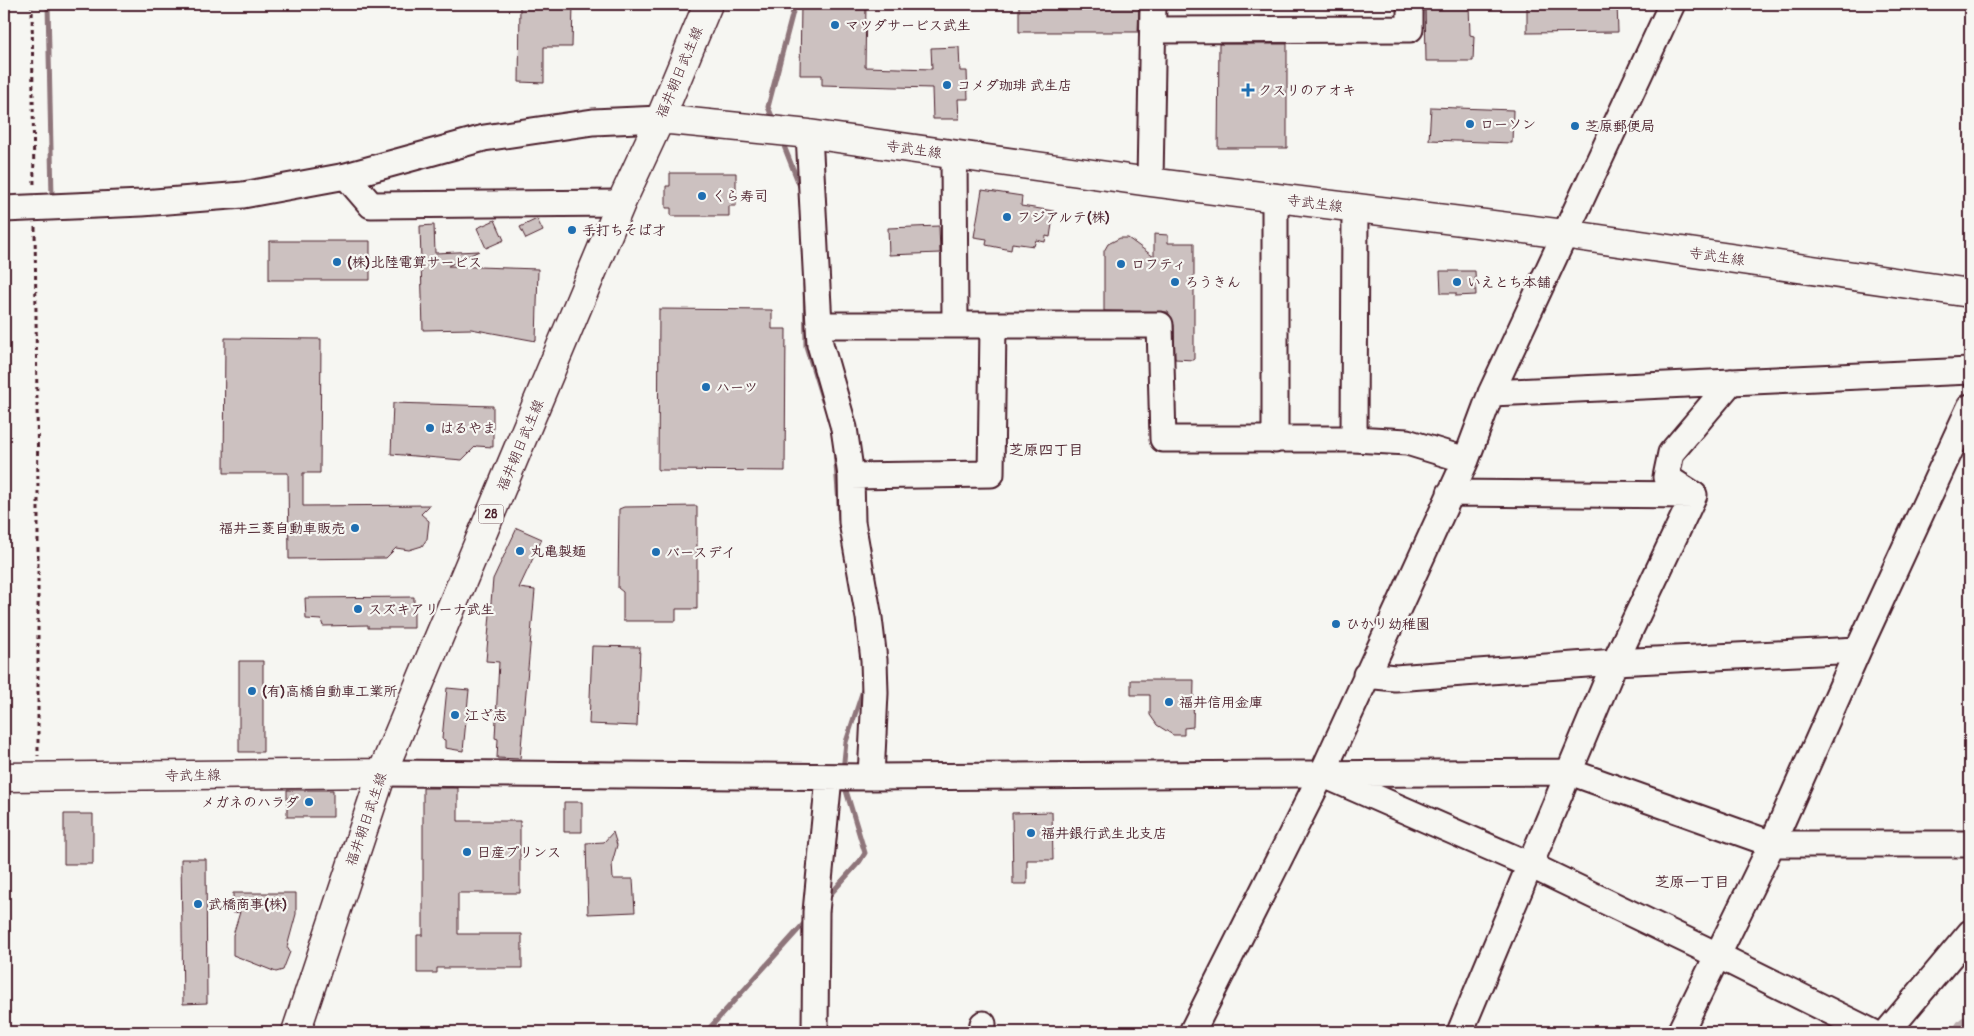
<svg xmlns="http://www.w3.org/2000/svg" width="1974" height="1036" font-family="Pangolin,'Klee One',sans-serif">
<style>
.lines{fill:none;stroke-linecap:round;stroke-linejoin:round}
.stream{stroke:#8e747a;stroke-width:5}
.river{stroke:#bbadae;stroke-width:31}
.building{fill:#ccc1c0;stroke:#4a1f2b}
.minor-casing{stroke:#4a1f2b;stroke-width:29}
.major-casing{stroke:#4a1f2b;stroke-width:31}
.path{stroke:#4a1f2b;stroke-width:3;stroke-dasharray:4 4;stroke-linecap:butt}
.minor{stroke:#f6f6f2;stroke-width:25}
.major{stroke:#f6f6f2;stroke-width:28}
.poi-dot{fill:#1f6fb2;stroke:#f6f6f2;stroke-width:2}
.labels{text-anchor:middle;stroke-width:4.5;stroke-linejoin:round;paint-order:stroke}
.shield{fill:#f6f6f2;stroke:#7e6067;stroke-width:1}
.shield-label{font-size:12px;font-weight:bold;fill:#4a1f2b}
.poi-label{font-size:14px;font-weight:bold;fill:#4a1f2b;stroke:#f6f6f2;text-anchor:start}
.street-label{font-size:14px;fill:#4a1f2b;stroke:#f6f6f2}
.neighbourhood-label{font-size:15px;font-weight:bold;fill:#4a1f2b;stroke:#f6f6f2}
</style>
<rect width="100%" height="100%" fill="#f6f6f2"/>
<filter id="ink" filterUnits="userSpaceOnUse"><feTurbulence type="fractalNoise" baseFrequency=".02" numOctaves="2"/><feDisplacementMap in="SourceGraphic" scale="10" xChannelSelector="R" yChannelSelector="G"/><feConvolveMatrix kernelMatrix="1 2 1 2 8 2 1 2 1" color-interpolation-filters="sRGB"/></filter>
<g filter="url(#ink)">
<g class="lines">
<path class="stream" d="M48 4 52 198H55
M774 121 768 107 795 4
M782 141 801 189
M805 284 806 346 823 401
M835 450 840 519
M843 771 846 742 864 687
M827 898 860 861 865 853 844 784
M706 1032 808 919"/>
<path class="river" d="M1969 1032 1970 1031"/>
</g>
<path class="building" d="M520 4H573L572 47H544V83L519 82Z
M801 4H866L865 67 932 69 931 48 959 47 960 71H967L968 99H958L959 119H933L932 88 822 85V75H800Z
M1019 4H1139L1138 32H1019Z
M1425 4H1469L1470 35 1474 36 1473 61H1426Z
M1527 4H1617L1618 32 1527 33Z
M1219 44H1287V148H1218Z
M1431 107 1513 110 1512 143 1429 140Z
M670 173H736V206H729V216H671V208H666V186H670Z
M982 190 1022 196 1021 206 1054 211 1050 237 1046 236 1045 242 1036 240 1034 246 1012 243 1011 250 986 245 987 239 974 237Z
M537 219 543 231 526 239 520 227Z
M495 220 504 240 486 248 477 228Z
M434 225 435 253 479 251 448 266 538 269 536 341 471 329 423 330 420 226Z
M939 226 940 253 889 255 888 228Z
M1154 234 1168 235V243H1194V360L1175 359 1174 325 1168 312 1104 311V251L1108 244 1120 238H1128L1154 257Z
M269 241H370V280H269Z
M1440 271H1475L1476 295 1456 296V293H1441Z
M659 309 772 310V329H786L785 471 658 470Z
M225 338 321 339 320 473H303V506L430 505 421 514 429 521 427 539 422 546 409 550 396 548 386 558 289 559 288 473H224Z
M393 403 493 406V447L476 446 462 460 391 454Z
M697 506V609H676V621H623V592L618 588 619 509 624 507Z
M517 528 542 539 519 588 535 590 520 759 497 758 498 739 495 738 499 662 486 661 493 579Z
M414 597V628H368V625L323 626 321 620 306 619 305 598Z
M592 646 640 647 637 726 589 724Z
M239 661H263V752H239Z
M1131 680H1194L1193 727 1184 728V735H1173L1157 725 1150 715V695H1131Z
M447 688 469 690 463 751 445 748V740L442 739Z
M423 788H458V821H520V893H458V934H522V968H437V973H417V935H423Z
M287 790H333V817H287Z
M564 802H582V832H564Z
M1052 812 1053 860H1027V884H1013L1012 813Z
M64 814H93V864H64Z
M613 832 617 845 612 863 613 879H633L635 912 588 914 586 843 604 842Z
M181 859H206L207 1003 183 1004Z
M233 893H296V914L287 947 290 952 283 970 276 972 233 955V935L240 912 233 913Z"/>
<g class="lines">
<g class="minor-casing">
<path id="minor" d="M1153 30 1410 29V4
M809 134 820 344 844 428 851 476 852 522 869 618 874 660 875 693 871 777
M954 154 955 323
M346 176 371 205 621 203
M1150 182 1153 4
M1275 197V440
M4 209 142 203 243 195 346 176 484 138 593 122 660 119
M819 325C932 324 1046 325 1160 325L1163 439H1354L1407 442 1466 460
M1491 393 1970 371
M1354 439 1355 208
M851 476 991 474 993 325
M1450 493 1694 495
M1366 675 1395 678 1615 662 1858 650
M382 773 871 777 1570 772 1772 844H1970
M1331 778 1530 865 1717 955 1872 1032
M815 1032 816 912 829 777
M981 1032 983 1024
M1192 1032 1322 774 1466 460 1491 393 1672 4
M1460 1032 1615 662 1694 495 1666 477 1671 453 1731 382
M1680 1032 1772 844 1858 650 1970 407
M1887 1032 1970 933"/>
</g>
<g class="major-casing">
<path id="major" d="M660 119 809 134 1150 182 1564 234 1970 293
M4 777 382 773
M296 1032 382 773 621 203 660 119 708 4"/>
</g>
<path class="path" d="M32 4 34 188
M35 227 38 491V756"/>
<use href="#minor" class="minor"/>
<use href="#major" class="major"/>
</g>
</g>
<g class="poi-dot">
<circle cx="835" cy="25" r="5"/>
<circle cx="947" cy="85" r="5"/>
<path d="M1245.5 82.5h5v5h5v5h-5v5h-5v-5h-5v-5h5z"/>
<circle cx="1470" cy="124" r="5"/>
<circle cx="1575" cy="126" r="5"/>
<circle cx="702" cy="196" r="5"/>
<circle cx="1007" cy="217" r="5"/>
<circle cx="572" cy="230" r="5"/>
<circle cx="337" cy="262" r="5"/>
<circle cx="1121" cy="264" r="5"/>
<circle cx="1175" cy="282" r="5"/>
<circle cx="1457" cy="282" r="5"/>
<circle cx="706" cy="387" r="5"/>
<circle cx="430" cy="428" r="5"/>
<circle cx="355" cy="528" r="5"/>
<circle cx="520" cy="551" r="5"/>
<circle cx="656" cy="552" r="5"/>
<circle cx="358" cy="609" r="5"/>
<circle cx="1336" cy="624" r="5"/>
<circle cx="252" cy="691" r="5"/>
<circle cx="1169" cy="702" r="5"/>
<circle cx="455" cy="715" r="5"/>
<circle cx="309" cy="802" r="5"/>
<circle cx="1031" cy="833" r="5"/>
<circle cx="467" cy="852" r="5"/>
<circle cx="198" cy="904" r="5"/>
</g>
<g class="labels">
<rect class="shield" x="478.5" y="504.5" width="25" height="19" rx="4"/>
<g class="shield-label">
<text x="491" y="518">28</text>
</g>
<g class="poi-label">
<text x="845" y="30">マツダサービス武生</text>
<text x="957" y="90">コメダ珈琲 武生店</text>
<text x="1258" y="95">クスリのアオキ</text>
<text x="1480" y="129">ローソン</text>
<text x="1585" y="131">芝原郵便局</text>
<text x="712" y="201">くら寿司</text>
<text x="1017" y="222">フジアルテ(株)</text>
<text x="582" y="235">手打ちそば才</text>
<text x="347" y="267">(株)北陸電算サービス</text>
<text x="1131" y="269">ロフティ</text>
<text x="1185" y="287">ろうきん</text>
<text x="1467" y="287">いえとち本舗</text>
<text x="716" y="392">ハーツ</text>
<text x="440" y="433">はるやま</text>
<text x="345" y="533" text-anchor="end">福井三菱自動車販売</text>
<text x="530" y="556">丸亀製麺</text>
<text x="666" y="557">バースデイ</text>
<text x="368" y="614">スズキアリーナ武生</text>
<text x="1346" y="629">ひかり幼稚園</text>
<text x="262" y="696">(有)高橋自動車工業所</text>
<text x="1179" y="707">福井信用金庫</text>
<text x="465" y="720">江ざ志</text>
<text x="299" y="807" text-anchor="end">メガネのハラダ</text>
<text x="1041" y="838">福井銀行武生北支店</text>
<text x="477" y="857">日産プリンス</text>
<text x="208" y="909">武橋商事(株)</text>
</g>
<g class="street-label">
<text transform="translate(679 72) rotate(-67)" y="5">福井朝日武生線</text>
<text transform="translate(914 149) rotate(8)" y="5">寺武生線</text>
<text transform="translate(1315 203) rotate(7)" y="5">寺武生線</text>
<text transform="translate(1717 256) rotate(8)" y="5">寺武生線</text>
<text transform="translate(520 445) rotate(-67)" y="5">福井朝日武生線</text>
<text transform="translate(193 775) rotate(-1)" y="5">寺武生線</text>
<text transform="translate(366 819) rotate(-71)" y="5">福井朝日武生線</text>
</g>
<g class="neighbourhood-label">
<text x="1046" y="455">芝原四丁目</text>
<text x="1692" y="887">芝原一丁目</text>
</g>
</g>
<rect width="1974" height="1036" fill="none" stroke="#f6f6f2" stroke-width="20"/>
<rect x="10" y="10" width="1954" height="1016" fill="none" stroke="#4a1f2b" stroke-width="2" filter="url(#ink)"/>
</svg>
